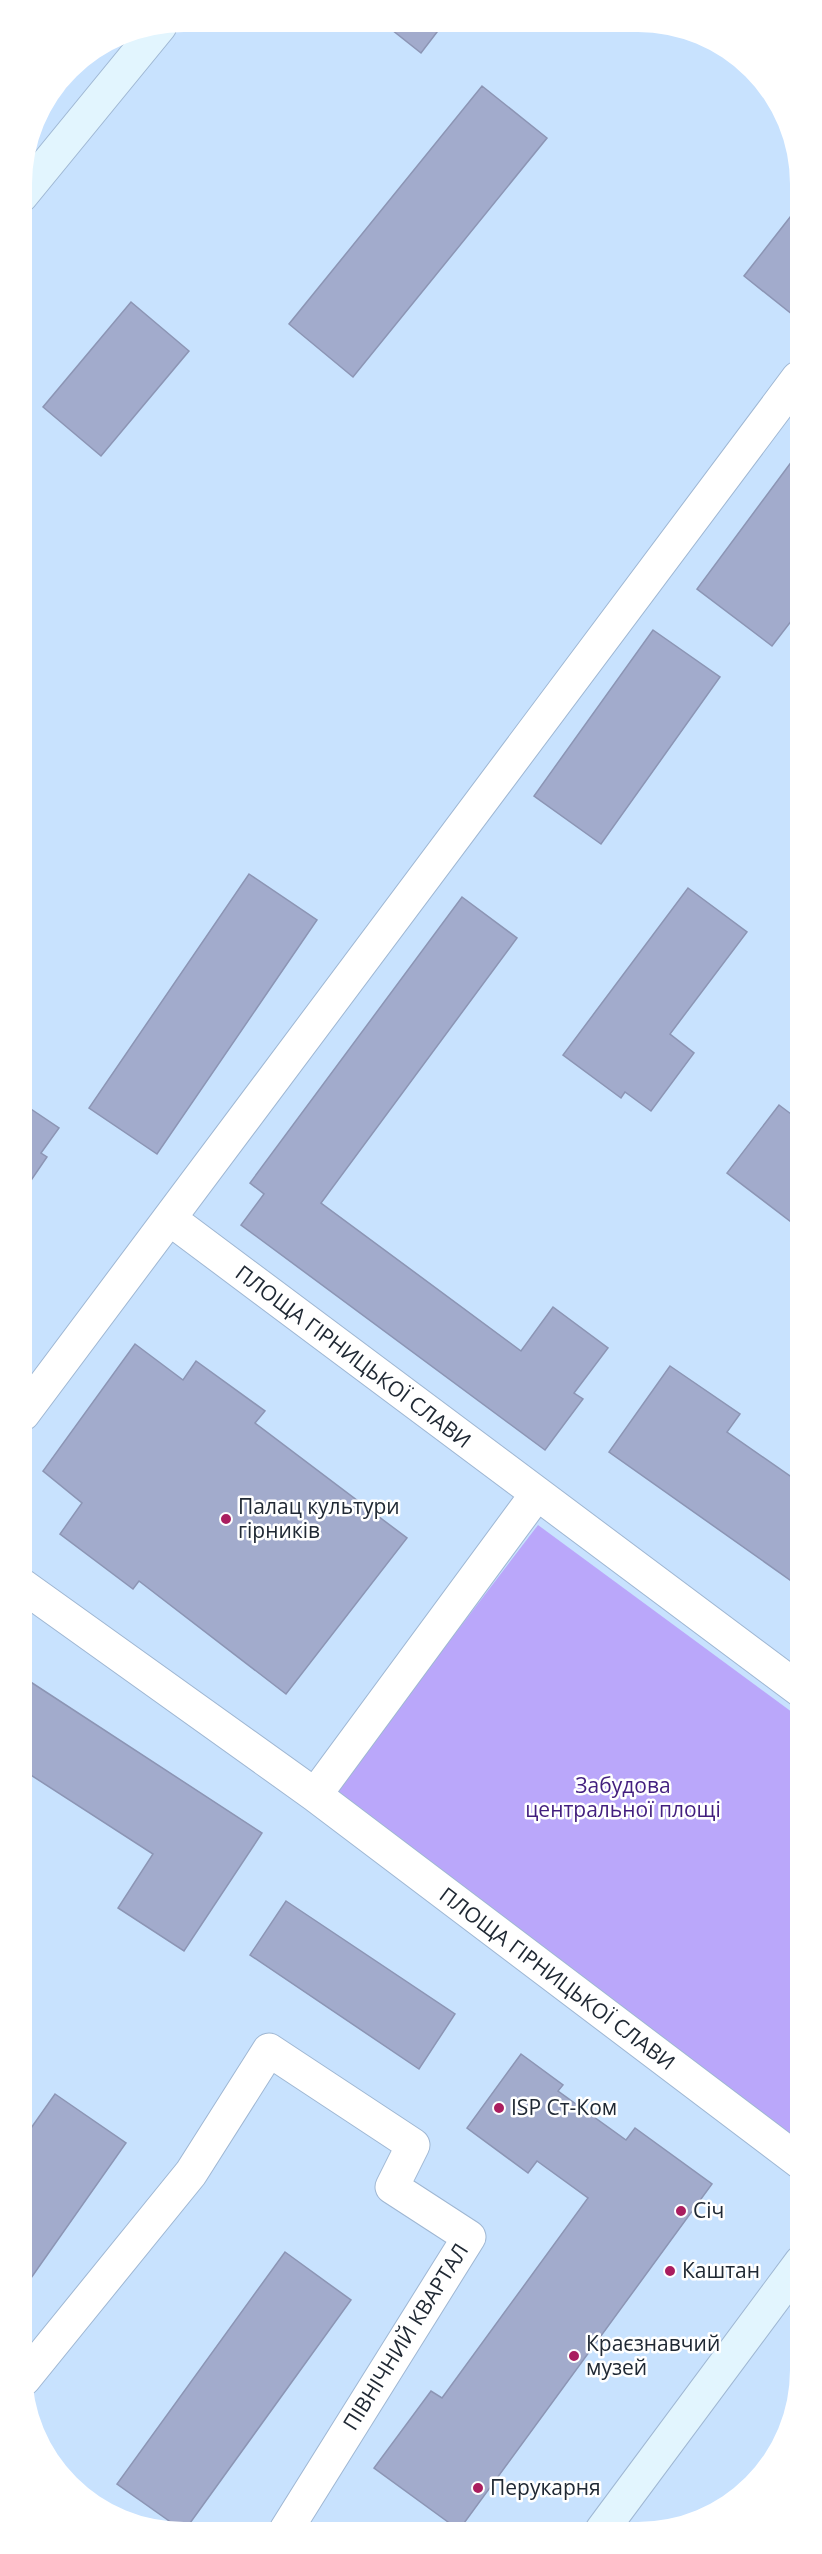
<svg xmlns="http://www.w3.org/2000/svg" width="822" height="2554" font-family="'Open Sans',sans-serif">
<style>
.green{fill:#baa7fa}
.building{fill:#a2abcc;stroke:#8c95b4;stroke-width:1.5}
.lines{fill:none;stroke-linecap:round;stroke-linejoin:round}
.street-casing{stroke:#9fb7d3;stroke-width:35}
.secondary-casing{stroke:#9fb7d3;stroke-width:35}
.street{stroke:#fff;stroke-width:33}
.secondary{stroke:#e2f5fe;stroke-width:33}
.poi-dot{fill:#aa1e5f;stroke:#fff;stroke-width:2}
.labels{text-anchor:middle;stroke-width:5;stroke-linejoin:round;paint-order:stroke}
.street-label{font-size:21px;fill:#202934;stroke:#fff}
.poi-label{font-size:21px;fill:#202934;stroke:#fff;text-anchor:start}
.park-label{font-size:21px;fill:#421e7e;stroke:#fff}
</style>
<rect width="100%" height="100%" fill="#c8e2fe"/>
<path class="green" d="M538 1525 800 1718V2141L334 1792Z"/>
<path class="building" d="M382 22 444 23 421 53Z
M68 72 74 77 34 124 38 111Z
M482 86 547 138 353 377 289 324Z
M798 207V319L744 276Z
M131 302 189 351 101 456 43 407Z
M798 453 799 611 772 646 697 589Z
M653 630 720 677 601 844 534 796Z
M249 874 317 920 157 1154 89 1108Z
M688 888 747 932 670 1034 694 1053 651 1111 625 1092 621 1098 563 1055Z
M462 897 517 938 321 1203 521 1351 553 1307 608 1348 574 1393 583 1399 545 1450 241 1225 264 1194 250 1183Z
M22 1103 59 1128 41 1153 47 1157 23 1192Z
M779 1105 799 1120V1228L727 1173Z
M135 1344 183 1380 196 1361 265 1411 255 1423 407 1538 286 1694 139 1581 133 1589 60 1534 82 1503 43 1471Z
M670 1366 740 1414 727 1432 800 1483V1582L797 1585 609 1452Z
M23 1677 262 1833 184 1951 118 1908 153 1854 23 1770Z
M286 1901 455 2014 419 2069 250 1955Z
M521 2054 563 2085 558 2091 626 2140 635 2128 712 2184 459 2530 374 2468 431 2391 442 2398 588 2198 537 2161 528 2173 467 2128Z
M55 2094 126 2143 24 2288V2138Z
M285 2252 351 2300 185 2530H182L117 2484Z"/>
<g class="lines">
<g class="street-casing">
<path id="street" d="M170 1219 800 1690
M23 1414 798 378
M23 1586 315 1795 800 2162
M315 1795 536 1495
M24 2379 191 2173 269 2050 413 2145 392 2187 469 2237 286 2530"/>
</g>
<g class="secondary-casing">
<path id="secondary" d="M21 196 160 26
M602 2530 801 2262"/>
</g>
<use href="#street" class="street"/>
<use href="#secondary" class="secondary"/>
</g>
<g class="poi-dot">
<circle cx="226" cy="1519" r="6"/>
<circle cx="499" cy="2108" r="6"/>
<circle cx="681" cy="2211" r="6"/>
<circle cx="670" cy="2271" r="6"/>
<circle cx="574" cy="2356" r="6"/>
<circle cx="478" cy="2488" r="6"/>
</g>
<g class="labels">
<g class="street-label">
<text transform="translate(353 1357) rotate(37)" y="7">ПЛОЩА ГІРНИЦЬКОЇ СЛАВИ</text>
<text transform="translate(557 1979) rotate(37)" y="7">ПЛОЩА ГІРНИЦЬКОЇ СЛАВИ</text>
<text transform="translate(406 2337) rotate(-58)" y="7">ПІВНІЧНИЙ КВАРТАЛ</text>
</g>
<g class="poi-label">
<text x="238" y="1514">Палац культури<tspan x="238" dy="24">гірників</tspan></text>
<text x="511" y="2115">ISP Ст-Ком</text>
<text x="693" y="2218">Січ</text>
<text x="682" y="2278">Каштан</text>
<text x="586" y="2351">Краєзнавчий<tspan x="586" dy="24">музей</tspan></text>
<text x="490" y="2495">Перукарня</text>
</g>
<g class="park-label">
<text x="623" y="1793">Забудова<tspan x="623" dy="24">центральної площі</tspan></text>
</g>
</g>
<path d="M0 0H822V2554H0ZM184 32H638A152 152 0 0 1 790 184V2370A152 152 0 0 1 638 2522H184A152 152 0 0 1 32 2370V184A152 152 0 0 1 184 32Z" fill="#fff" fill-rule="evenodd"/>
</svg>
